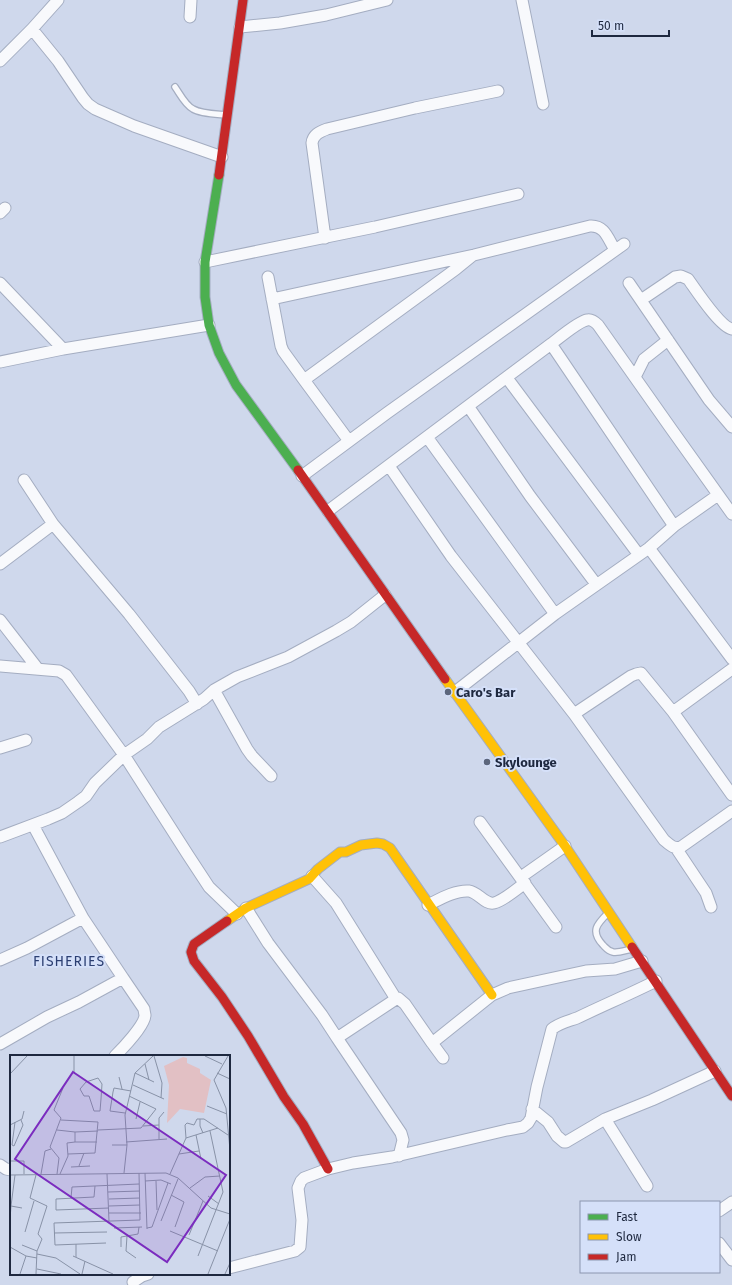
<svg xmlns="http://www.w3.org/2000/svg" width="732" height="1285" font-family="'Fira Sans',sans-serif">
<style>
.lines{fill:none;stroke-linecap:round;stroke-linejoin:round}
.lane-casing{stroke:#a4adc1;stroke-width:8}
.street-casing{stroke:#a4adc1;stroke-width:13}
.fast-casing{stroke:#a4adc1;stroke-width:11}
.slow-casing{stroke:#a4adc1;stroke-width:11}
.jam-casing{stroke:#a4adc1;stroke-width:11}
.lane{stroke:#f8f9fc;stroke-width:5.5}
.street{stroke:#f8f9fc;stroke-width:11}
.fast{stroke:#4caf50;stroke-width:9}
.slow{stroke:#ffc107;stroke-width:9}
.jam{stroke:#c62828;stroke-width:9}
.poi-dot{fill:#5c667c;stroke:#d5e0f9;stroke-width:1.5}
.labels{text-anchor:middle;stroke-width:4;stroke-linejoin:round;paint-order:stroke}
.poi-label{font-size:13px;font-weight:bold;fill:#1e283f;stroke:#d5e0f9;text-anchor:start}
.neighbourhood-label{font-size:14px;letter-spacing:1px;fill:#2c3f72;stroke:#d5e0f9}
.inset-road{fill:none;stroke:#8892a7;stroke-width:1}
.view{fill:#7b2cbf;fill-opacity:0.15;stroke:#7b2cbf;stroke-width:2}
.inset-edge{fill:none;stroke:#1e283f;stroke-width:2}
</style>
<rect width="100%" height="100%" fill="#cfd8ec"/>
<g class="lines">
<g class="lane-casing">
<path id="lane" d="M175 87C180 94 185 105 193 109 201 114 217 114 227 115
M608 913C597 924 590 931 603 945 606 948 608 951 613 952 619 953 626 950 632 949"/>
</g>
<g class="street-casing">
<path id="street" d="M522 0 543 104
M190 17 191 0
M240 27 280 23 326 15 387 0
M32 29 58 61 83 98 88 104 95 109 134 126 222 157
M0 61 32 29 58 0
M0 213 5 208
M325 238 312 143C313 135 319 132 327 129L415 108 498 91
M205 262 375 227 518 194
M268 277 281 346 283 351 304 380 349 441
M0 283 63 349
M629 283 709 400 732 427
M272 299 474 255 590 226C605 225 608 239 615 250
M641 300 675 277 681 276 688 279C696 290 720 327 732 329
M551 344 674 526
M0 362 63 349 209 325
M635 377 644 359 668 340
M507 378 639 555
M304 380 456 269 472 256
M468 406 530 496 596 584
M427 437 555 614
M389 466 451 556 574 714 664 840C670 845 673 849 681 847L732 811
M302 476 387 413 624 244
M24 480 53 524 129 614 189 691 197 704
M328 511 551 344C559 338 579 321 587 320 591 319 595 322 598 325L672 430 732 514
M649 548 732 659
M0 564 53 524
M0 620 38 669
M0 666 59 671 66 675 124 755 188 855 209 887 237 914
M214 690 247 749 252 756 271 776
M455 692 555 614 649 548 674 526 718 495
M673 712 732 669
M574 714 631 676 636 674 641 673 673 712 732 795
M0 748 26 740
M480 822 556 927
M0 837 48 819 62 813 78 802 86 796 95 783 124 755 147 739 159 727 204 699 214 690 237 677 288 657 336 631 351 622 385 595
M676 848 706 893 711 907
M312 876 336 903 396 999
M521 877 565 846
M428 905C440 899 455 890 469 891 478 892 485 905 494 903 503 901 517 889 525 883
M246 908 268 943 322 1015 337 1038 396 999 398 998 405 1004 432 1043 492 995 508 988 586 971 615 969 642 961
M83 918 123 978
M0 960 27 948 83 918 33 825
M337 1038 401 1133 403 1140 399 1156
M432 1043 443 1058
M0 1044 47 1017 79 1002 123 978 144 1009C144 1010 145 1015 145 1015 145 1025 122 1049 115 1056
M532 1109 548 1122 557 1136 564 1142H566L605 1119 652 1100 715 1071
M605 1119 647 1186
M0 1165 6 1169 11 1170
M719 1211 732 1202
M719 1243 732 1260
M229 1268 295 1251 300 1247 302 1220 298 1188 301 1181 304 1178 328 1169 353 1163 392 1157 507 1130 523 1127 528 1123 531 1118 537 1087 552 1029C559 1023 569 1021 577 1018 604 1005 630 994 656 981
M133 1282 142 1276 148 1274"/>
</g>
<g class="fast-casing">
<path id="fast" d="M219 175 205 262V297L209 325 219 353 236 385 298 470"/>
</g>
<g class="slow-casing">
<path id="slow" d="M445 679 565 846 632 947
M227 921 246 908 309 879 318 869 340 852H346L361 845 377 843 383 844 390 848 492 995"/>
</g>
<g class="jam-casing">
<path id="jam" d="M219 175 243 0
M298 470 445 679
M227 921 194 944 191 952 194 961 222 997 248 1036 284 1097 303 1124 328 1169
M632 947 732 1096"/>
</g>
<use href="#lane" class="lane"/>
<use href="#street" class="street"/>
<use href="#fast" class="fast"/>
<use href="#slow" class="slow"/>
<use href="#jam" class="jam"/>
</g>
<g class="poi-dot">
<circle cx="448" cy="692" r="4"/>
<circle cx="487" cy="762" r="4"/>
</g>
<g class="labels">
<g class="poi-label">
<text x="456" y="697">Caro's Bar</text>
<text x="495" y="767">Skylounge</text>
</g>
<g class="neighbourhood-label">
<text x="69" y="966">FISHERIES</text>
</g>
</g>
<g transform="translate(10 1055)">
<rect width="220" height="220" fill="#cfd8ec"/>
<path d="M173 2 177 3V8L190 14V18L201 25 194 58 170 54 157 68 159 30 154 11Z" fill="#e2c0c4"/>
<path class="inset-road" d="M64 1V17M144 1 152 28 151 43M195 1 212 9M218 1 204 25 216 53 220 95M135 9 139 25M125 18 144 27M207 18 220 24M0 19 17 1M109 22 112 34M88 23 92 29 91 44 90 56H84L79 41H74L70 34 76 27ZM123 30 154 44M197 51 217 59M115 58 100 56 103 37 104 33 121 36M126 64 130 47M190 64V71L193 78M51 65 88 67 85 98 58 99M0 70 12 64 14 56M133 71 149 70M47 75 65 77M88 75 131 73 146 54 119 41M186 80 191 104M176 83 175 70 177 68 184 70 187 64H194L218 80M149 84V63L154 57M65 87H87M116 87 157 84M2 90 4 91 13 70 11 65M2 90 5 67M102 90H117M169 99 189 96M0 106H14V119M69 111 74 98M61 112 80 111M114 118 117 90 115 60 125 18 143 1M135 118 137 174M31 119 35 96 41 94M47 119 49 103 40 92 51 63 44 55 53 33M50 119 58 101 57 88 65 87V77L88 76M97 119 99 166M160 119 176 83 208 73M0 120 156 118 168 123 201 153 220 159M5 120 1 151 12 153M26 120 20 143 37 151 28 179 32 184 27 196 26 219M135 126 151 125 161 129M146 126 147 155M85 131 84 142 46 144V155L99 153M180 133 195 122 210 121M98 137 130 136M161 140 174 147 165 172M198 141 209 149M61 143 62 132 129 129M99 144 130 143M99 151 130 150M99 158H131M0 164 1 151M151 166 168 124M104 173 132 172M137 173 142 172 158 128M160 176 208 196M15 177 24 146M44 178 97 177M179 180 193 146M96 188 45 190 44 168 130 165 129 118M66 189V202M12 190 27 196M0 192 16 201 27 203M111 192V182L117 181M27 199 46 203 70 219M63 201 103 219M188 201 213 137 200 76M126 203 116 196 117 181 128 179 129 172M27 214 51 219M10 219 16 201M72 219 75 206M198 219 220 164M215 219 220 208"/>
<path class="view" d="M63 17 216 120 157 207 5 104Z"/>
<rect width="220" height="220" class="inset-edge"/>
</g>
<rect x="580" y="1201" width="140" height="72" fill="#d5e0f9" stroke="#8c96af"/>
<rect x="588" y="1214" width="20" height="6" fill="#4caf50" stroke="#8c96af"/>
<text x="616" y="1221" font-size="12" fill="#1e283f">Fast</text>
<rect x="588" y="1234" width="20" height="6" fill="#ffc107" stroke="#8c96af"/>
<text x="616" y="1241" font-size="12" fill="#1e283f">Slow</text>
<rect x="588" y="1254" width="20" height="6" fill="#c62828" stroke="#8c96af"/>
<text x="616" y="1261" font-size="12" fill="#1e283f">Jam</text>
<path d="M592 30v6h77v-6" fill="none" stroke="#1e283f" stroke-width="2"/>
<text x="598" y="30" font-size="12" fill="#1e283f" stroke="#d5e0f9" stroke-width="3" paint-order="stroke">50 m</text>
</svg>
